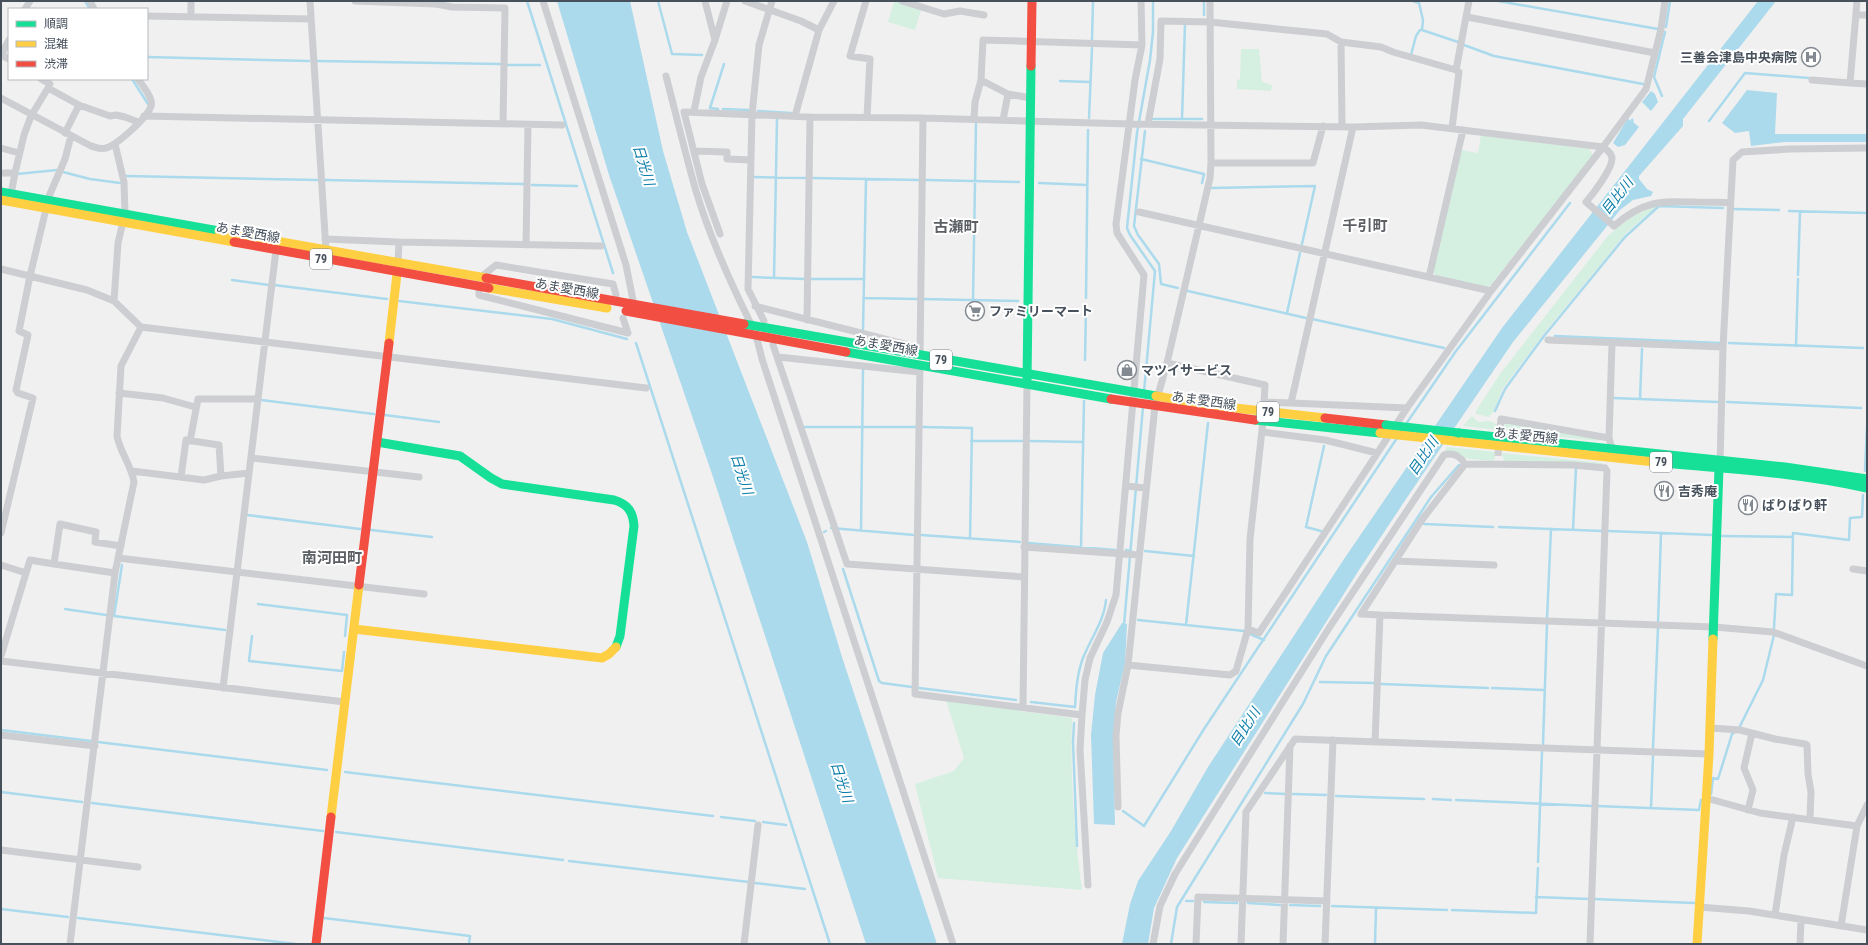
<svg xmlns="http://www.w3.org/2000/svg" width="1868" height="945" font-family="'Roboto Condensed','Noto Sans JP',sans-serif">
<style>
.green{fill:#d5efe1}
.water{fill:#aadaec}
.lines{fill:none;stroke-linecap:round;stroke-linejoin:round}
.stream{stroke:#aadaec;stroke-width:2.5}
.street-tunnel{stroke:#cfd0d2;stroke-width:7;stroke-dasharray:7 3.5;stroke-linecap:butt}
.street{stroke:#ccced1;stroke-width:7}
.fast{stroke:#16e098;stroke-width:9}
.slow{stroke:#ffcf43;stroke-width:9}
.jam{stroke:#f24e42;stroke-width:9}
.fast-bridge{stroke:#16e098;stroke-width:9}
.slow-bridge{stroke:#ffcf43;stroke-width:9}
.labels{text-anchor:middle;stroke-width:4;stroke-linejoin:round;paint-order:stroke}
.shield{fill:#fff;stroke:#7e858d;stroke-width:1}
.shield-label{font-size:12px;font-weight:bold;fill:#47515c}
.poi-label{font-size:13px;font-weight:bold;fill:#47515c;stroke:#fff;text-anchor:start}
.street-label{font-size:13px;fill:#47515c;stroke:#fff}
.water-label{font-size:14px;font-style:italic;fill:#0d7ea9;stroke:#fff}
.quarter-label{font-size:15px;font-weight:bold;fill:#5c5f64;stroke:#fff}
</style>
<rect width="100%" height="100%" fill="#f1f0f0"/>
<path class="green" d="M896 1 921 10 915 30 888 22 894 2Z
M1241 49H1259L1262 82 1272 85 1271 91 1237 89V80L1240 79Z
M1481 135 1589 149 1593 155 1491 285 1487 287 1435 275 1433 272 1461 150 1478 153Z
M1658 206 1628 231 1549 327 1503 388 1494 411 1489 417 1476 414V411L1500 374 1607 237C1624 222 1636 212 1658 206Z
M1472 416 1478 422 1490 421 1496 424 1498 430 1463 426Z
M1505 423 1599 439V441L1503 431Z
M1447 447 1496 452 1494 461 1470 459 1443 453Z
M1502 453 1603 463 1601 465 1504 461Z
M946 700 1018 708 1019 711 1072 718C1070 775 1074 833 1082 890L938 878 915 784 954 771 964 758Z"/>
<path class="water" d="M557 1H630L663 151 687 232 807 542 842 657 937 944H866L712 474 609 175Z
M1758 1H1776L1683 119V126L1639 176V179L1647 189 1653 192 1651 196 1633 200 1620 210 1513 342 1408 496 1359 570 1177 858 1154 908 1148 944H1122L1130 904 1138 881 1171 831 1208 767 1344 559 1502 328Z
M1747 90 1777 93 1775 134H1867V142H1785L1751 146 1749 131 1735 133 1722 123Z
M1651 91 1655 94 1658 102 1651 111 1642 102Z
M1628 118 1630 121 1632 118 1634 120 1633 122 1639 127 1625 145 1618 147 1613 143Z
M1122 623 1127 624 1125 663 1116 702 1113 738 1115 825 1094 824 1091 735 1095 695 1103 653Z"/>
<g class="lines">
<path class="stream" d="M85 1 90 9
M527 1 613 273
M658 1 672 54 702 55
M1413 1 1419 3 1423 20 1422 30 1458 42
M1498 1 1658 29
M1204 15V1
M1666 27 1670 1
M1092 40 1093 1
M1464 45 1494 56 1643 84
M1411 55 1416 36 1420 30H1422
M147 57 309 61
M317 61 500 64
M508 65H540
M132 79 148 104
M1060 81 1090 82
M1662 96 1654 77 1665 32
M718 109 710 108 724 64
M723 109 748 110
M758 111 791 113
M1089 118 1092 48
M1153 119H1202
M1182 119 1185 24H1186
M1709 121 1745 73 1809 78
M1145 131 1134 226 1138 235 1159 264 1161 284 1178 288
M1141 159 1204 174 1202 183
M63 172 90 179 120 183
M17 174 57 170
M127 176 317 180
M753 177 806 178
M812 178 919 180
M325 180 524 184
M926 180 1019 182
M1039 183 1087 185
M532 185 577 186
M1212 188 1315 186 1302 244
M1734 209 1779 210
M1789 211 1867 213
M1798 275 1800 211
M752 277 805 279
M774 278 777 119
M810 279H864
M232 280 269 285
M274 285 387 299
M1188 291 1306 318
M864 298 917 299
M1086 298 1088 130
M923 299 1018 301
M973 300 976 124
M399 301 552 319 627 339
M1287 313 1300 253
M1312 319 1444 348
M863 330 866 179
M1555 336 1720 343
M636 343 830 944
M1729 343 1863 348
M1796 346 1798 279
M1085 360 1086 307
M1144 392 1155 271 1130 235 1127 228 1137 133 1150 60 1153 32V1
M1613 398 1718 402
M1640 399 1642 349
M261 400 374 414
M1727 402 1861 408
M1495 411 1505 389 1544 336 1625 237 1659 206 1723 208
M385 415 439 422
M1208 423 1186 625 1244 631
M1406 424 1456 351 1570 203
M805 427H917
M922 427 972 428 970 539
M971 441H1022
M1030 441 1083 442
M1865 471 1867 426
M247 515 360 529
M1424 524 1493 527
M1499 527 1603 531
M831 528 914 535
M371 530 432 537
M1573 530 1576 468
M861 531 863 370
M1321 531 1306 527 1324 446
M1608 531 1713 535
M824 532 826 531
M921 535 1020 542
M1722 536 1793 537
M1028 543 1115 550
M1081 547 1084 401
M1126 550 1131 551
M1145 551 1194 556
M122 565 114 616 225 630
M843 569 879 681 882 683 912 687
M258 604 347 615 345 636
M65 609 106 615
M1547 619 1551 529
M1138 620 1186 625
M1658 623 1661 533
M1124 625 1143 407
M1774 628 1776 594 1792 595 1793 533 1849 540 1850 518 1862 517 1863 495
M1250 634 1264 640
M252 636 249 661 342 671 344 652
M1320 682 1374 683
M1381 684 1488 688
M919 688 1016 700
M1492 688 1544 690
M1031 702 1075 707C1076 690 1077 674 1083 658 1091 638 1104 621 1106 600
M1074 723 1073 742 1077 846
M1739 728 1763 680 1774 635
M1 730 91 741
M98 742 327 770
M1543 744 1547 624
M1653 748 1658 628
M345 772 713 816
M1 792 82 802
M1265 793 1285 794
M1293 794 1326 795
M1711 794 1713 778 1718 779 1732 734 1735 732
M1336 796 1424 799
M1433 799 1451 800
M1456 800 1592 806
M92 803 323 831
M1597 806 1699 810 1701 800
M1651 808 1653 756
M1123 811 1144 826 1204 729 1397 438
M721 817 755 821
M763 822 786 825
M336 832 563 860
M569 861 749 882
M1538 862 1542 752
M755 883 805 889
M1536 897 1589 899
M1594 899 1694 903
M1186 901H1193
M1204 902 1237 903
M1248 903 1280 905
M1290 905 1320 906
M1332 906 1447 910
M1 909 68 917
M1452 910 1536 913 1538 868
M78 918 296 944
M324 918 470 936 469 944
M1171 944 1177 907 1303 704 1326 656 1414 523 1431 497 1459 465
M1375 944 1376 908"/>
<path class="street-tunnel" d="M1498 456 1499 442"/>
<path class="street" d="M90 1 94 9
M310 1 326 250
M355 1 436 4 452 7 505 8 503 124
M543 1 626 265 634 305
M745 1 801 21 819 30
M866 1 850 56 870 59 867 117
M902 1 944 14 960 11 984 15
M1857 1 1850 83 1867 84
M25 9 30 1
M1856 15H1867
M147 16 311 19
M191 17V1
M1467 17 1655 53
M715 40 727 1
M1341 42 1342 126
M1 55 9 40
M1 55 9 59
M666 76C676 114 685 153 696 191 710 238 730 282 752 326
M41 79 50 84
M981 80 1008 94 1031 98
M1812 80 1850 83
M1 98 91 146C95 147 101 150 106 148 117 145 148 117 151 106 154 99 142 85 138 79
M694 111 701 77 715 40 705 1
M144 116 562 125
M795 116 819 30 834 1
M974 119 975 102 981 80 983 40 1142 45
M1003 120 1008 94
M1148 124 1160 59 1161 21 1210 22 1327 34 1341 42 1381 47 1393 52 1456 70
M1452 128 1459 72 1456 70 1469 1
M65 133 79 105
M115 144 124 182 125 214
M1 148 19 153
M694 151 727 152V159L751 160
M1211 163H1313L1323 126
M1 173H15L24 135 31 116 48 88 79 105 110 116 116 115 125 117 138 122
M11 194 15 173
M47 201 65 159 71 136
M1139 212 1491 291
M720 234 702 184 684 112 810 117 923 118 1130 124 1353 127 1421 125 1603 147C1607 150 1612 153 1612 159 1612 169 1593 194 1586 202L1614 226C1643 201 1659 201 1696 202 1707 202 1719 202 1730 203
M325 239 399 242
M526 245 528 125
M398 263 399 242 601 246
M1 269 87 290 114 301 141 327 646 388
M30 276 46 209
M481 277 496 265 613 284 616 295
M1429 277 1463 130
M479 286V295L628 333 623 318
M114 301 118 243 123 222
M755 306 920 348
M807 320 810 117
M764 321 748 289 752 115 759 45 772 1
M756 335 762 359 953 944
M1548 340 1723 347
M773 345 847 564 1024 577
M920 356 923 118
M778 357 919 372
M1167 363 1265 385 1264 402
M920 365 915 694 1082 715
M119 393 163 398 195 407
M1291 403 1407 408
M1264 411V402L1291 403 1353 127
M1500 428 1501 419 1609 438 1612 449
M1262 432 1325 440 1377 453
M1609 438 1612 343
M190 441 198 399H258
M251 458 419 477
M1720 464 1723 347 1733 160 1742 152 1790 149 1867 148
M132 471 204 480 221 476 249 473
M181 477 186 440 219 445 221 476
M1126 486 1145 488
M1 533 33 398 18 393 16 390 28 335 19 331 30 276
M1024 547 1139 555
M118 558 424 594
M1395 561 1494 565
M1 565 26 573 1 656
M1853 569 1867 571
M26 573 30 560 54 564
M115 573 54 564 60 524 96 532 95 542 121 546
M1380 615 1714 627 1773 632 1867 666
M1248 629 1259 633 1407 408 1491 291 1603 147 1646 89 1661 29 1665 1
M1 661 345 702
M1128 665 1230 675 1236 671 1248 629 1250 539 1263 421
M223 688 276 250
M1023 707 1027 384
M1710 728 1740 730 1775 739 1805 744 1807 745 1808 774 1811 792 1810 819
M1 735 95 746
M1375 742 1380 615 1361 614 1421 521 1465 464
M1706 798 1760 813 1857 826
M1118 807 1116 736 1118 713 1128 665 1155 406 1167 363 1210 178 1211 163 1210 1
M1748 810 1753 790 1744 768 1752 733
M1 850 138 867
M1088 885 1080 750 1082 715 1085 680 1090 658 1107 622 1116 595 1144 275 1117 233 1116 224 1135 80 1142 45 1141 1
M1699 907 1749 911 1867 930
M1775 915 1784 855 1793 817
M1841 926 1857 826 1867 805
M70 944 115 573 134 482C131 465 120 452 117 436L121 366 141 327
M744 944 758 825
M1153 944 1160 906 1175 874 1329 628 1444 455C1453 452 1460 456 1465 464L1573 465 1605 468
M1196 944 1198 897 1327 901
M1241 944 1246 812 1295 739 1709 754
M1283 944 1290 746
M1325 944 1333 740
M1590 944 1607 471 1605 468
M1800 944 1801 921"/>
<path class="fast" d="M1 192 219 231
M744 324 1156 396
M846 352 1111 399
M1027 382 1031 66
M1255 420 1380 433
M1459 433 1785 467 1867 479
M377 442 460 456 491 478 502 484 614 500C628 504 633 512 634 526L620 636 616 647
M1664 463C1732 469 1801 473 1867 488
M1713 639 1719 468"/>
<path class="slow" d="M1 200 234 242
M219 231 486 278
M489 288 607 308
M389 343 398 265
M1156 396 1208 405 1325 418
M1454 441 1664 463
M354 629 602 658 609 654 616 647
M331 817 359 585
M1697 944 1709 754 1713 639"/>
<path class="jam" d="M1031 66 1032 1
M234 242 489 288
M486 278 744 324
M626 311 846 352
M1111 399 1255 420
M1325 418 1386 425
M359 585 389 343
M316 944 331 817"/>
<path class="fast-bridge" d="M1386 425 1459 433"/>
<path class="slow-bridge" d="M1380 433 1454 441"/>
</g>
<defs>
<g id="hospital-ring" transform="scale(1)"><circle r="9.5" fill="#fff" stroke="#828990" stroke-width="1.5"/><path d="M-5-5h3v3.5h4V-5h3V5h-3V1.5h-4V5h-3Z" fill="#828990"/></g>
<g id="supermarket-ring" transform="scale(1)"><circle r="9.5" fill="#fff" stroke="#828990" stroke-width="1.5"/><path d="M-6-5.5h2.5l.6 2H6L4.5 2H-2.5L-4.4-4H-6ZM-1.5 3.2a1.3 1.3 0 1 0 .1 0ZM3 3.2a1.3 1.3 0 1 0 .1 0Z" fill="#828990"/></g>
<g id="shop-ring" transform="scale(1)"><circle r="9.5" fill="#fff" stroke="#828990" stroke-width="1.5"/><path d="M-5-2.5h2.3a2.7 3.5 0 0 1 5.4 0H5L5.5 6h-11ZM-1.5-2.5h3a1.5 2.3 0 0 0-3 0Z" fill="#828990"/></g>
<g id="restaurant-ring" transform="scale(1)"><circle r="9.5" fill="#fff" stroke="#828990" stroke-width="1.5"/><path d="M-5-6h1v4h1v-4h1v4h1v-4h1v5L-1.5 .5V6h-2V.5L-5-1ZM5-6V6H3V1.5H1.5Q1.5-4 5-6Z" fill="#828990"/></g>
</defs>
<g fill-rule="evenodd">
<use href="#hospital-ring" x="1811" y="57"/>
<use href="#supermarket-ring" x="975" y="311"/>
<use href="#shop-ring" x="1127" y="370"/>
<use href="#restaurant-ring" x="1664" y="491"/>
<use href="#restaurant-ring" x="1748" y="505"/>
</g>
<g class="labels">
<g class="shield">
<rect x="310" y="249" width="22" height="20" rx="3"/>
<rect x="930" y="350" width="22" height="20" rx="3"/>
<rect x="1257" y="402" width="22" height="20" rx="3"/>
<rect x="1650" y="452" width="22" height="20" rx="3"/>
</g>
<g class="shield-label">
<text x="321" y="263">79</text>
<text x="941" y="364">79</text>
<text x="1268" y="416">79</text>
<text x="1661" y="466">79</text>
</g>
<g class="poi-label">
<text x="1797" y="62" text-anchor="end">三善会津島中央病院</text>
<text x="989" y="316">ファミリーマート</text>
<text x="1141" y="375">マツイサービス</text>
<text x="1678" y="496">吉秀庵</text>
<text x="1762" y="510">ばりばり軒</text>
</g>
<g class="street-label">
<text transform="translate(248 232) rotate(10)" y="5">あま愛西線</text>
<text transform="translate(567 288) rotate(10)" y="5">あま愛西線</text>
<text transform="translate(886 345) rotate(10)" y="5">あま愛西線</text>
<text transform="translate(1204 400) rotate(8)" y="5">あま愛西線</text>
<text transform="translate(1526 435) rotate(6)" y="5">あま愛西線</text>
</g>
<g class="water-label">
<text transform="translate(644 165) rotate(73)" y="5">日光川</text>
<text transform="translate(1617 196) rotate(-52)" y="5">目比川</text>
<text transform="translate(1423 456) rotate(-56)" y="5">目比川</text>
<text transform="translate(742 474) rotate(72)" y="5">日光川</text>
<text transform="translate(1245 727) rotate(-57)" y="5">目比川</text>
<text transform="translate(842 782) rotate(72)" y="5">日光川</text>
</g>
<g class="quarter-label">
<text x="1365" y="231">千引町</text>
<text x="956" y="232">古瀬町</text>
<text x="332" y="563">南河田町</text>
</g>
</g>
<rect width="1868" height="945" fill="none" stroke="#47515c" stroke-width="4"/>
<rect x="8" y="8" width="140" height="72" fill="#ffffff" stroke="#b5b9be"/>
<rect x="16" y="21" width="20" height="6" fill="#16e098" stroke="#b5b9be"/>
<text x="44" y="28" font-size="12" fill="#47515c">順調</text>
<rect x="16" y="41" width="20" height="6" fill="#ffcf43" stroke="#b5b9be"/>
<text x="44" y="48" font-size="12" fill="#47515c">混雑</text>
<rect x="16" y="61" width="20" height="6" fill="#f24e42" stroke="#b5b9be"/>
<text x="44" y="68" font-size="12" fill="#47515c">渋滞</text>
</svg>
